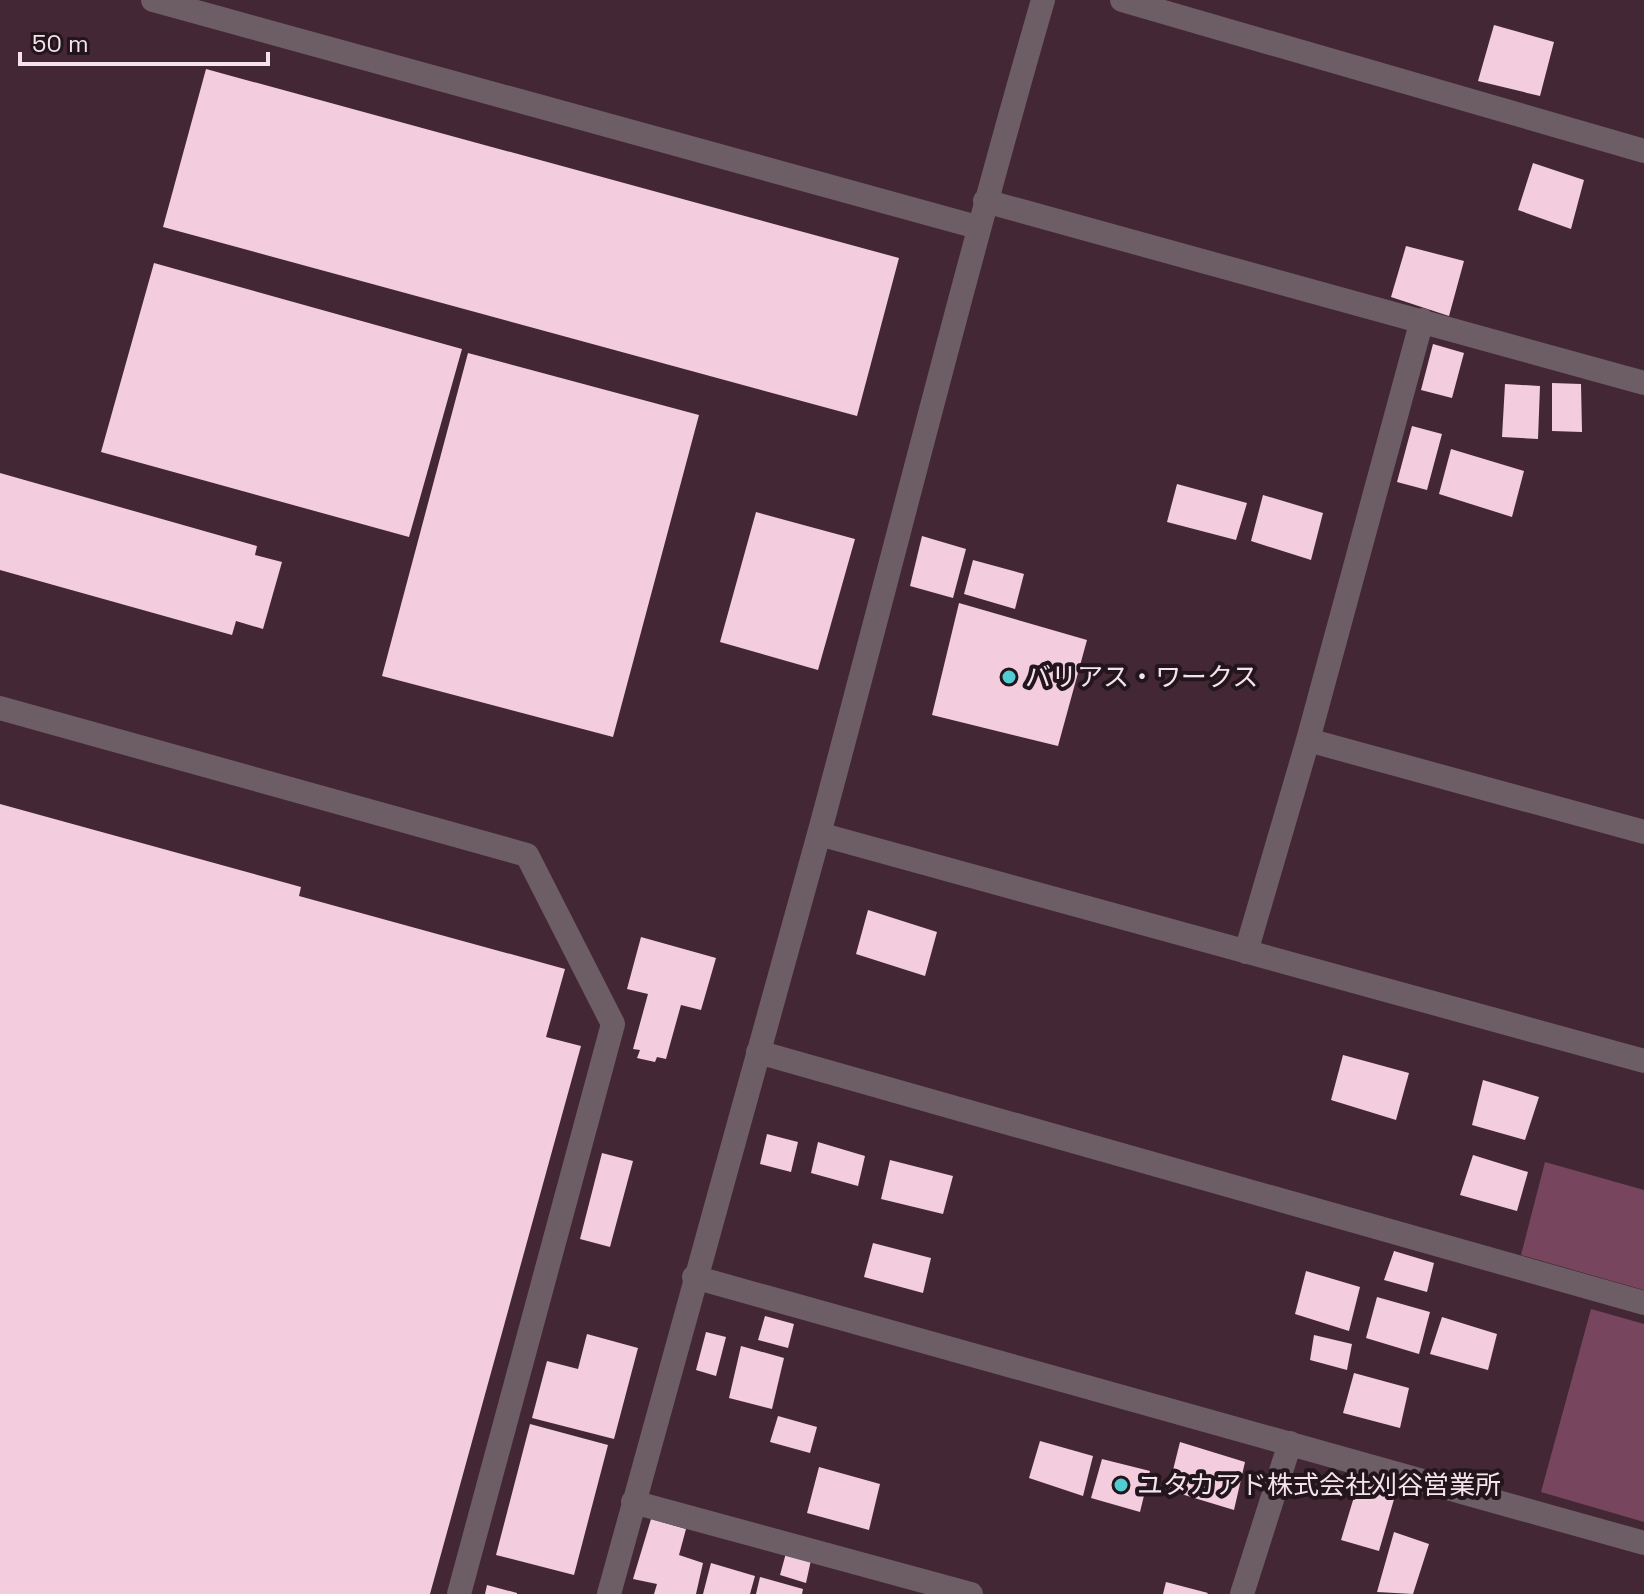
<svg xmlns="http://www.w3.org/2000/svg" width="1644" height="1594" font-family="'Space Grotesk','Noto Sans JP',sans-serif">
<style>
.green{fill:#77465e}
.building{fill:#f3ccdd}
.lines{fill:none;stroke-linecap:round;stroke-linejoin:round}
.minor{stroke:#6d5e65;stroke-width:24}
.poi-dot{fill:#51ccd2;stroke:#22151b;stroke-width:3}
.labels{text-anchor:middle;stroke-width:8;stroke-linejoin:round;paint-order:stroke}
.poi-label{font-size:26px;fill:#f6e2eb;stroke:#22151b;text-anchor:start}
</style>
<rect width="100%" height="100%" fill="#442735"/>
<path class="green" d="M1545 1162 1644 1190V1290L1521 1255Z
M1591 1309 1644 1324V1522L1541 1492Z"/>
<path class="building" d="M1494 25 1554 42 1540 96 1478 81Z
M206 69 899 258 857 416 163 227Z
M1533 163 1584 180 1571 229 1518 210Z
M1406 246 1464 261 1449 316 1391 297Z
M154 263 462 349 409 537 101 452Z
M1433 344 1464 353 1452 398 1421 390Z
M468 353 699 415 613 737 382 676Z
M1552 383 1581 384 1582 432 1552 431Z
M1505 384 1540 386 1538 439 1502 437Z
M1412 426 1442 434 1427 490 1397 482Z
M1451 449 1524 471 1512 517 1439 494Z
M0 473 257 546 255 555 282 562 263 629 236 621 232 635 0 570Z
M1177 484 1247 503 1236 540 1167 522Z
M1263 495 1323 513 1311 560 1251 541Z
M756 512 855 539 818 670 720 642Z
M922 536 966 549 953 598 910 586Z
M973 560 1024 574 1015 609 964 594Z
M959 603 1087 640 1058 746 932 715Z
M0 804 301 887 299 896 565 969 546 1037 581 1046 430 1594H0Z
M868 910 937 932 925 976 856 954Z
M641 937 716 958 701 1010 681 1005 666 1059 657 1057 655 1062 637 1058 640 1050 633 1049 648 994 627 989Z
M1343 1055 1409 1073 1396 1120 1331 1100Z
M1483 1080 1539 1097 1525 1140 1472 1125Z
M767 1134 798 1142 791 1172 760 1164Z
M818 1142 865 1156 858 1186 811 1173Z
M602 1153 633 1161 610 1247 580 1239Z
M1473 1155 1528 1172 1517 1211 1460 1195Z
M890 1160 953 1176 943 1214 881 1199Z
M873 1243 931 1258 923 1293 864 1277Z
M1394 1251 1434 1263 1427 1292 1384 1280Z
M1306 1271 1360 1287 1349 1331 1295 1314Z
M1377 1297 1430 1312 1419 1354 1366 1338Z
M765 1316 794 1324 788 1348 758 1340Z
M1442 1317 1497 1334 1488 1370 1430 1354Z
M706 1332 726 1337 716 1376 696 1370Z
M587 1334 638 1348 614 1439 532 1418 547 1361 578 1369Z
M1314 1335 1352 1344 1347 1370 1310 1360Z
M741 1346 784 1358 772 1409 729 1398Z
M1354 1373 1409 1388 1400 1428 1343 1413Z
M778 1416 817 1427 810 1453 770 1442Z
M530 1424 608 1445 574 1575 496 1555Z
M1040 1441 1093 1456 1083 1496 1029 1478Z
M1180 1442 1245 1462 1234 1510 1168 1490Z
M1102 1459 1150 1471 1140 1512 1091 1498Z
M819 1467 880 1484 869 1530 807 1513Z
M1360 1477 1397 1489 1379 1551 1341 1540Z
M651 1519 686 1529 679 1555 703 1563 696 1594H654L657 1584 633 1579Z
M1394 1532 1429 1544 1413 1594 1377 1592Z
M786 1553 811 1560 806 1583 780 1575Z
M711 1563 755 1576 750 1594H703Z
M760 1577 803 1589 802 1594H756Z
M1166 1582 1208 1593 1207 1594H1163Z
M487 1585 517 1593V1594H485Z"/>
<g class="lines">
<path class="minor" d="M153 0 977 227
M1122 0 1644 151
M985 201 1644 383
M0 708 527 855 613 1024 459 1594
M1308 740 1644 832
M819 834 1644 1061
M1246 952 1308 740 1422 320
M758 1052 1644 1303
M694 1277 1644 1543
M633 1502 971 1594
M609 1594C677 1340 751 1088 819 834 894 556 963 277 1043 0
M1242 1594 1290 1443"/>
</g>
<g class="poi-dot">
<circle cx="1009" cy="677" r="8"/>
<circle cx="1121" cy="1485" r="8"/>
</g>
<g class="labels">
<g class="poi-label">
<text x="1025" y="686">バリアス・ワークス</text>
<text x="1137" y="1494">ユタカアド株式会社刈谷営業所</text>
</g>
</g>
<path d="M20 52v12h248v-12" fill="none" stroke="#f6e2eb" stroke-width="4"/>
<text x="32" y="52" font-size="24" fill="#f6e2eb" stroke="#22151b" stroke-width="6" paint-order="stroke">50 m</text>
</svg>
